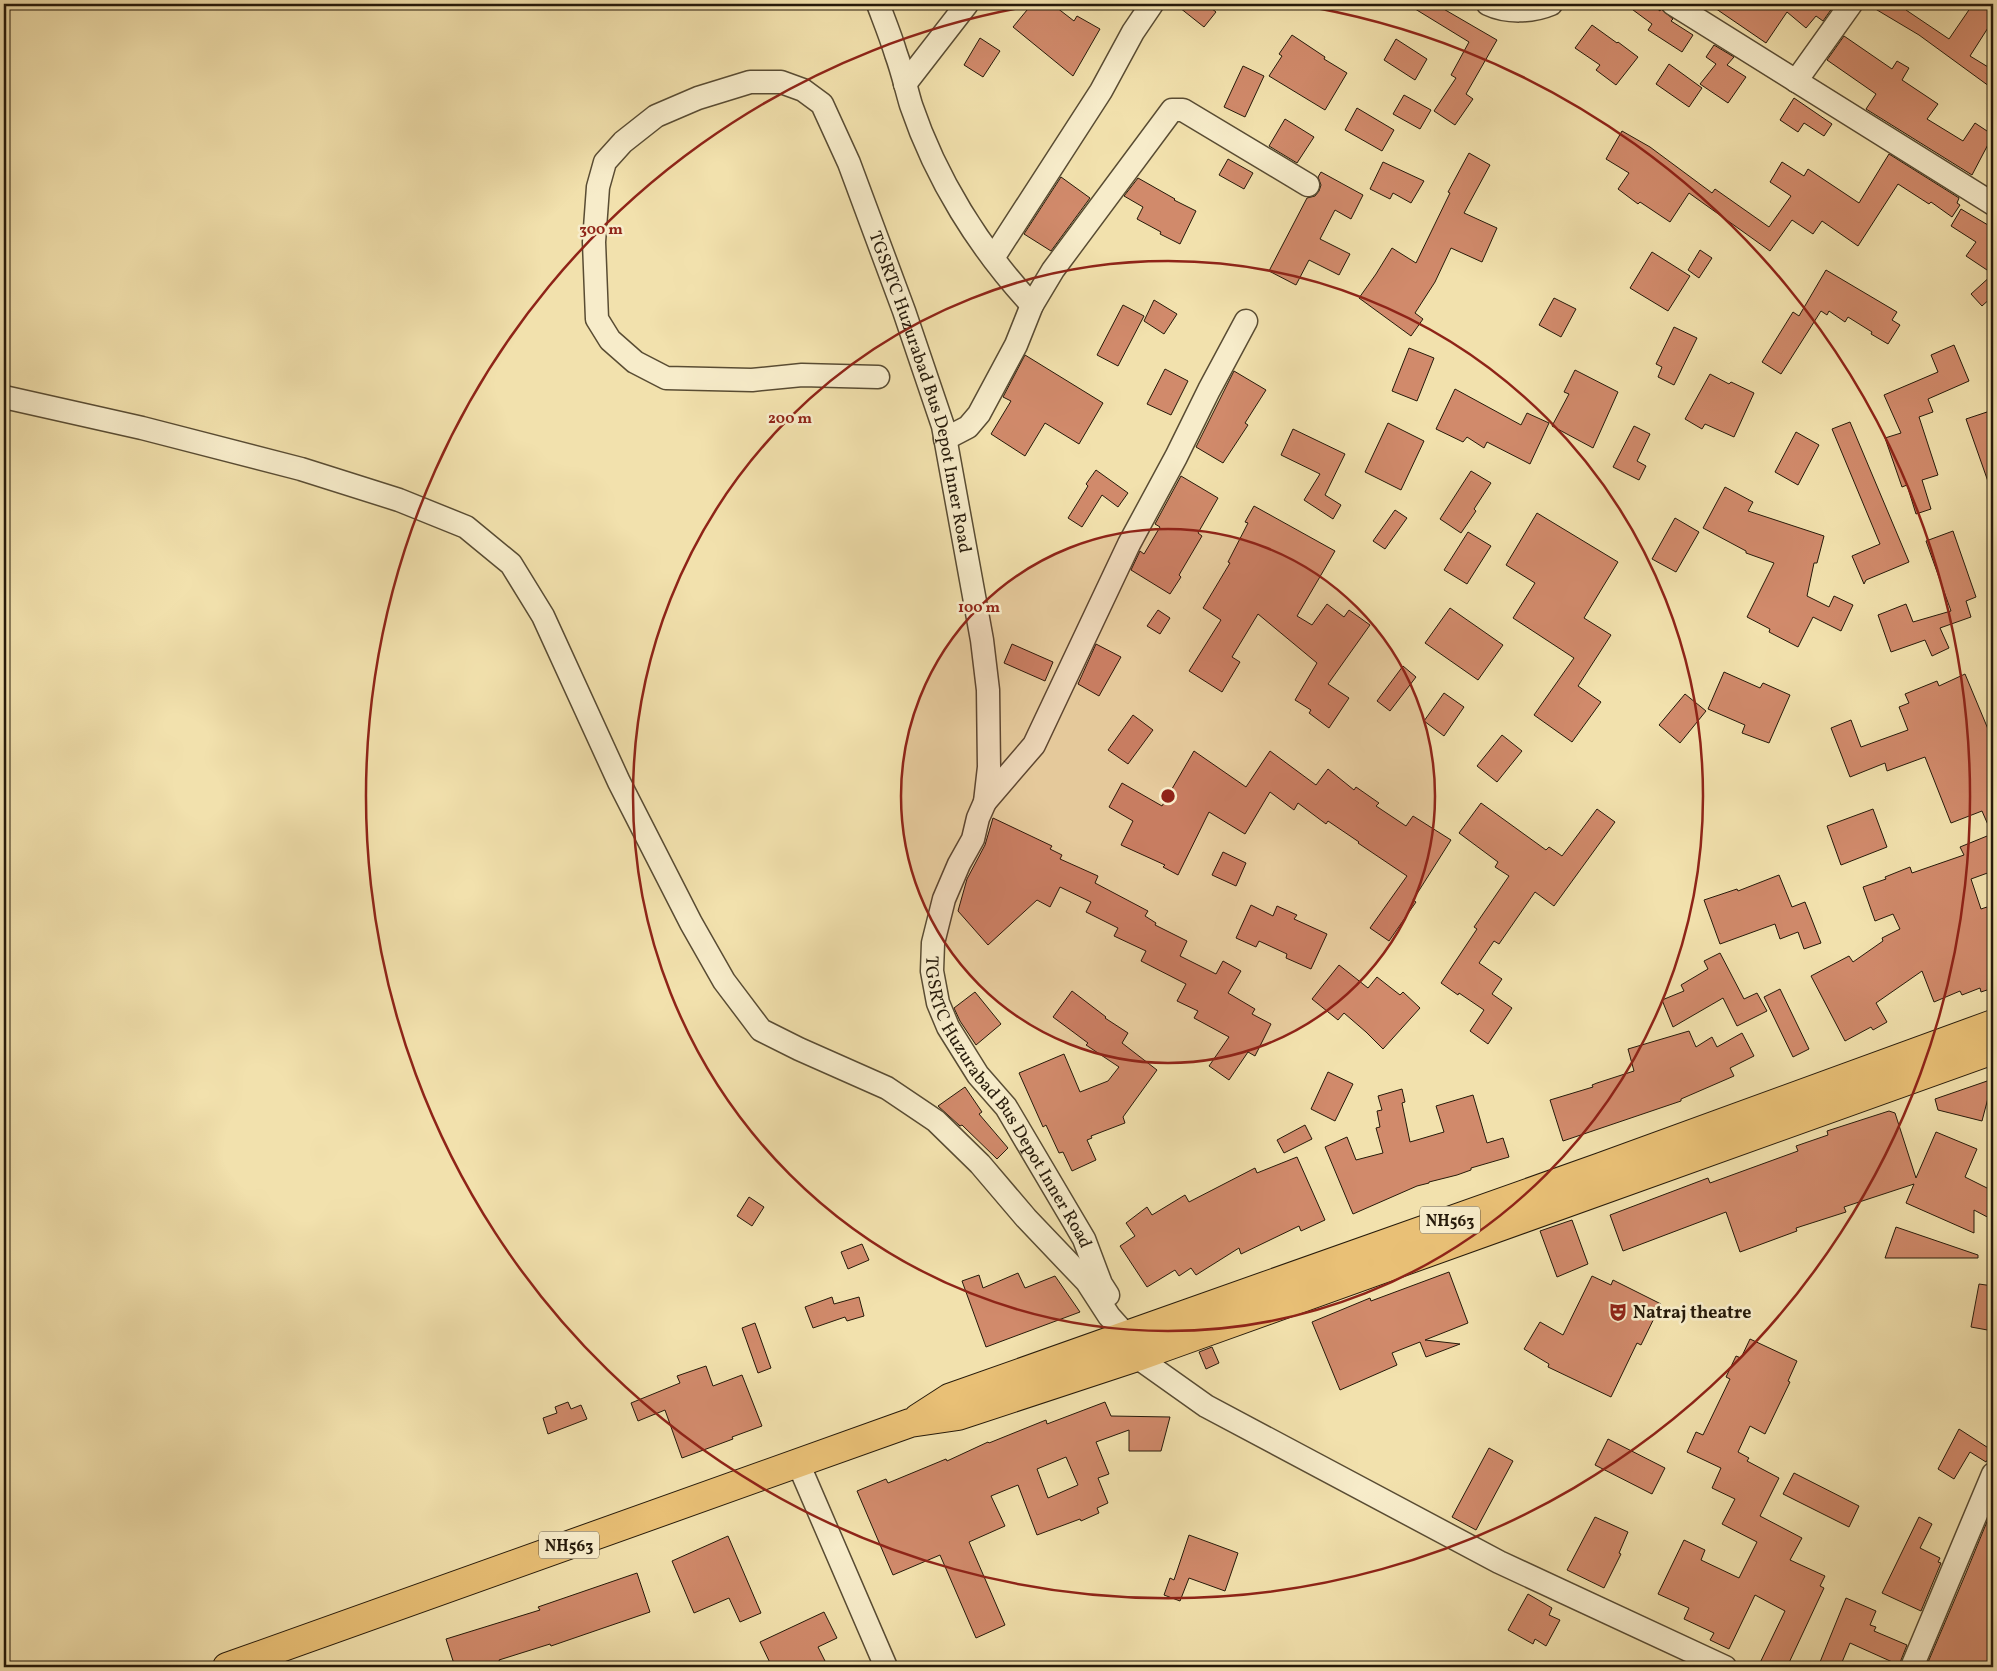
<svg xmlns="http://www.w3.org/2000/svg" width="1997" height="1671" font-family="Vollkorn,serif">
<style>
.building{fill:#d18a6b;stroke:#261a0a;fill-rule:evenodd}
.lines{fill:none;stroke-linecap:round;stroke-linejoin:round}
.minor-casing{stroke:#594c33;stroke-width:25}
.highway-casing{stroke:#261a0a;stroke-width:30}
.minor{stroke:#f7ecca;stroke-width:22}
.highway{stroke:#e9c076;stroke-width:28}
.ring{fill:none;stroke:#8f2418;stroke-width:2.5}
.labels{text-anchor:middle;stroke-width:5;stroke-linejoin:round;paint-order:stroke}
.shield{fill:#f7ecca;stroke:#655944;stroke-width:1}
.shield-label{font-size:16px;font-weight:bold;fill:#261a0a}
.street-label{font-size:18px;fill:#261a0a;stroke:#f7ecca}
.poi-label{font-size:18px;font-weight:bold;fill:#261a0a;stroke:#f7ecca;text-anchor:start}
.centre{fill:#8f2418;stroke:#f7ecca;stroke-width:2.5}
.ring-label{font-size:15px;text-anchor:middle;font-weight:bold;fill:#8f2418;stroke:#f7ecca;stroke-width:5;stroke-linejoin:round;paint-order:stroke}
</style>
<rect width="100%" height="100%" fill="#f2e1ad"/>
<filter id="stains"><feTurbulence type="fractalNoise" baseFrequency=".004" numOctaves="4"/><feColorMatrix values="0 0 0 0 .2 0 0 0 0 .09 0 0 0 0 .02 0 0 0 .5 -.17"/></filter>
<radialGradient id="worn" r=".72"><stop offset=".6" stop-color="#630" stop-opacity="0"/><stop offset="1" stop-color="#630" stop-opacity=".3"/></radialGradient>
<path class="building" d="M1032 4H1052L1074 21 1077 16 1100 29 1073 76 1013 27Z
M1175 4H1206L1216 12 1204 27Z
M1407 4H1435L1497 40 1466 94 1473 99 1455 125 1434 111 1456 78 1451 75 1469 42Z
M1625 4H1651L1660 11 1661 9 1673 19 1671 21 1693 35 1682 52 1648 30 1652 24Z
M1709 4H1835L1823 21 1816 16 1806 28 1787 12 1766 43Z
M1867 4H1910L1906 10 1949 39 1973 4H1993V20L1970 56 1993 70V89L1919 35Z
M1592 25 1617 43 1618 42 1638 57 1616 85 1596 70 1600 65 1575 48Z
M1292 35 1325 57 1324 59 1347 73 1325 110 1269 76 1282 56 1279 54Z
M1844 36 1892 69 1897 61 1909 68 1902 80 1938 104 1927 119 1963 141 1975 123 1993 135 1972 175 1866 109 1876 94 1827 60Z
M980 38 1000 51 983 77 964 65Z
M1396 39 1427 59 1415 80 1384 60Z
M1714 45 1734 57 1727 65 1746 77 1728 103 1700 84 1716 64 1706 57Z
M1669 64 1702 88 1689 107 1656 84Z
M1243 66 1264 76 1245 117 1224 107Z
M1404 95 1431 110 1420 129 1393 114Z
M1794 98 1832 124 1824 136 1804 123 1798 132 1780 120Z
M1357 108 1394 130 1382 151 1345 130Z
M1285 119 1314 137 1297 163 1269 146Z
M1622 131 1650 147 1712 193 1715 189 1769 227 1791 196 1770 182 1782 162 1804 176 1808 169 1859 203 1889 154 1959 198 1957 203 1960 205 1952 217 1931 202 1929 204 1898 184 1858 246 1822 221 1813 234 1792 220 1770 251 1689 193 1670 222 1640 202 1638 204 1618 189 1629 173 1606 159Z
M1469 153 1490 165 1464 213 1497 228 1482 262 1451 248 1435 282 1415 313 1423 319 1411 336 1359 298 1376 274 1392 248 1416 263 1450 193 1448 192Z
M1228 159 1253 173 1244 189 1219 175Z
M1383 162 1424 181 1411 203 1393 193 1390 199 1370 189Z
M1321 172 1363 195 1351 219 1335 210 1320 239 1350 254 1339 275 1309 260 1296 285 1269 271 1307 198 1315 196 1319 191 1321 185 1318 177Z
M1061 177 1090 198 1051 251 1024 234Z
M1138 178 1175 199 1174 200 1196 211 1180 244 1160 234 1161 232 1137 219 1143 207 1124 196Z
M1961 209 1993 228V296L1982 306 1971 294 1993 274 1966 256 1976 242 1951 226Z
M1700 250 1712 258 1699 278 1688 270Z
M1652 252 1690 276 1668 311 1630 288Z
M1826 270 1897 312 1892 320 1900 325 1888 344 1871 334 1872 332 1848 317 1845 322 1829 311 1827 315 1821 311 1781 374 1762 362 1793 312 1799 316Z
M1554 298 1576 309 1561 337 1539 325Z
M1154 300 1177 314 1164 334 1144 321Z
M1123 305 1144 316 1118 366 1097 355Z
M1674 327 1697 338 1674 385 1658 377 1662 367 1656 364Z
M1954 345 1969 381 1928 399 1933 412 1919 417 1938 475 1922 480 1931 509 1916 514 1907 485 1902 487 1885 438 1901 433 1884 395 1938 372 1931 355Z
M1409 348 1434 358 1417 401 1392 391Z
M1025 355 1103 403 1079 444 1045 423 1025 456 991 434 1011 401 1003 397Z
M1165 369 1188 381 1171 415 1147 404Z
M1575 370 1618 392 1593 448 1552 426 1569 394 1564 392Z
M1234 371 1266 390 1245 423 1248 425 1223 463 1196 447Z
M1710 374 1729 384 1731 382 1754 393 1734 437 1705 424 1702 429 1685 419Z
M1455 389 1521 425 1527 413 1549 423 1530 464 1487 442 1484 448 1467 437 1463 442 1436 429Z
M1993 410V489L1991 490 1966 419Z
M1850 422 1909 562 1866 580 1864 584 1852 556 1880 544 1832 429Z
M1388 423 1424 441 1401 490 1365 472Z
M1634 426 1650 434 1637 461 1646 466 1639 480 1613 467Z
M1293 429 1345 454 1325 495 1341 505 1333 519 1304 500 1320 474 1281 455Z
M1796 432 1819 445 1798 485 1775 472Z
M1096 470 1128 493 1118 507 1102 495 1082 527 1068 518 1088 486 1086 484Z
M1471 471 1491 483 1474 509 1476 511 1461 533 1440 519Z
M1181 476 1218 498 1198 533 1202 536 1179 575 1181 577 1170 594 1131 570 1140 551 1144 554 1160 527 1155 524Z
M1725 487 1753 502 1748 511 1824 536 1817 563H1814L1807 596 1829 607 1834 596 1853 605 1841 631 1813 617 1798 647 1769 632 1770 629 1747 617 1774 563 1746 553V551L1703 528Z
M1254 506 1335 551 1297 616 1312 625 1327 604 1344 617 1349 610 1370 625 1328 684 1349 698 1329 728 1309 713 1311 710 1295 700 1317 663 1258 614 1232 657 1240 662 1222 692 1189 671 1221 620 1203 608 1230 563 1228 562 1248 523 1245 522Z
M1395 510 1407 518 1385 549 1373 541Z
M1537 513 1618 562 1584 618 1611 635 1578 686 1601 702 1572 742 1534 715 1574 658 1513 618 1535 583 1506 565Z
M1675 518 1699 532 1676 572 1652 559Z
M1953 531 1976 597 1966 601 1971 617 1940 628 1949 648 1932 656 1925 640 1891 652 1878 615 1906 604 1913 622 1951 611 1926 541Z
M1468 532 1491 546 1467 584 1444 570Z
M1450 608 1503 645 1478 680 1425 643Z
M1158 610 1170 618 1160 634 1147 626Z
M1012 644 1053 662 1045 681 1004 663Z
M1096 644 1121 657 1099 696 1078 684Z
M1403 666 1416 677 1390 711 1377 701Z
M1724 672 1760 688 1763 683 1790 695 1769 743 1742 733 1745 725 1708 709Z
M1965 674 1993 741V871L1971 879 1981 909 1993 905V988L1981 992 1980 988 1962 995 1960 991 1934 1002 1922 971 1876 1003 1887 1022 1873 1030 1871 1027 1845 1041 1811 976 1849 956 1853 962 1883 941 1882 938 1900 929 1893 914 1875 921 1863 887 1886 879 1885 877 1910 867 1912 873 1964 855 1960 847 1992 834 1982 811 1951 823 1925 757 1887 771 1885 763 1850 777 1831 728 1851 720 1861 747 1908 730 1899 707 1909 703 1905 694 1937 681 1939 686Z
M1444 693 1464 707 1444 736 1424 721Z
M1685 694 1706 711 1680 743 1659 725Z
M1133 715 1153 730 1128 764 1108 750Z
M1502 735 1522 751 1497 782 1477 766Z
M1194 751 1246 787 1270 751 1316 785 1328 769 1354 790 1356 787 1379 803 1376 806 1406 826 1413 816 1451 840 1413 900 1416 902 1389 941 1370 928 1407 876 1358 843 1359 842 1328 821 1326 824 1298 803 1294 810 1270 792 1245 834 1209 812 1178 875 1163 867 1165 865 1121 845 1133 821 1109 807 1122 783 1162 806Z
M1481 803 1546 850 1549 847 1562 856 1597 809 1615 822 1554 906 1535 892 1499 944 1494 941 1479 963 1502 979 1492 994 1512 1008 1488 1044 1470 1031 1484 1010 1459 993 1458 995 1441 983 1477 929 1474 927 1509 876 1495 867 1498 862 1459 833Z
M1873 809 1887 847 1841 865 1827 826Z
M993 818 1052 846 1050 849 1062 855 1060 859 1098 876 1095 883 1148 911 1145 916 1156 923 1155 925 1187 941 1180 956 1216 974 1223 961 1241 971 1228 993 1255 1009 1252 1014 1271 1024 1255 1056 1248 1052 1229 1080 1209 1066 1229 1037 1194 1018 1198 1011 1177 1001 1186 984 1141 961 1146 951 1114 936 1118 928 1086 912 1091 902 1060 887 1050 907 1037 900 988 945 958 911 967 879 985 845Z
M1223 852 1246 863 1236 886 1212 875Z
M1779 875 1792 907 1805 902 1821 943 1804 949 1798 932 1780 939 1775 924 1720 944 1704 900 1737 889 1738 891Z
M1251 905 1273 916 1277 906 1297 915 1294 919 1327 934 1311 969 1286 958 1287 954 1259 941 1256 947 1236 938Z
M1720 953 1744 999 1757 993 1767 1011 1737 1026 1723 998 1673 1027 1662 1000 1684 991 1681 985 1708 969 1704 961Z
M1339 965 1368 988 1377 977 1400 995 1403 992 1420 1008 1383 1049 1366 1032 1344 1013 1338 1020 1312 999Z
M1780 989 1809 1049 1793 1057 1764 997Z
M1072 991 1106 1017 1105 1018 1128 1033 1122 1043 1157 1070 1123 1117 1125 1123 1091 1136 1092 1138 1087 1140 1096 1160 1072 1171 1063 1152 1059 1153 1046 1125 1043 1127 1019 1073 1064 1054 1080 1092 1108 1081 1119 1067 1086 1045 1088 1043 1053 1017Z
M975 992 1001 1024 976 1045 960 1021 954 1008Z
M1689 1031 1696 1047 1712 1037 1717 1047 1742 1033 1754 1056 1730 1068 1734 1076 1681 1099V1101L1563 1141 1550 1100 1593 1087 1592 1085 1597 1083 1634 1071 1628 1049Z
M1328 1072 1353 1084 1335 1121 1311 1109Z
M1993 1079 1982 1121 1938 1110 1935 1099Z
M965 1087 982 1112 979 1114 1008 1148 997 1159 962 1125 960 1126 938 1106Z
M1402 1089 1405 1102 1402 1103 1410 1142 1444 1132 1436 1106 1473 1095 1487 1143 1503 1138 1509 1157 1471 1168V1170L1457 1175 1429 1182V1183L1417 1186 1353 1214 1325 1147 1347 1137 1356 1160 1383 1153 1376 1128 1380 1127 1377 1111 1382 1110 1378 1096Z
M1889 1111 1895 1113 1916 1178 1936 1132 1977 1149 1965 1177 1993 1191V1220L1974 1210V1233L1906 1203 1914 1184 1844 1207 1846 1212 1796 1228 1797 1231 1740 1252 1726 1212 1623 1251 1610 1215 1708 1178 1710 1183 1798 1151 1796 1146 1828 1135 1827 1131Z
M1305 1125 1312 1139 1284 1153 1277 1140Z
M1297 1157 1325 1220 1301 1231 1299 1226 1241 1254 1239 1248 1196 1275 1191 1268 1179 1276 1175 1270 1147 1287 1120 1246 1135 1236 1126 1223 1147 1207 1152 1215 1185 1195 1189 1202 1255 1168 1257 1173Z
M749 1197 764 1207 752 1226 737 1216Z
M1572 1220 1588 1264 1557 1277 1540 1231Z
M1896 1227 1978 1255V1258H1885Z
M862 1244 869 1260 848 1269 841 1252Z
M1449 1272 1468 1323 1425 1340 1460 1344 1426 1357 1420 1342 1392 1353 1397 1365 1340 1390 1312 1322 1370 1298 1371 1301Z
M1018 1273 1025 1288 1055 1276 1080 1312 986 1347 962 1281 979 1275 983 1288Z
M1592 1276 1611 1285 1613 1280 1661 1304 1641 1345 1637 1343 1611 1397 1548 1367 1549 1364 1524 1349 1540 1322 1563 1335Z
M1979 1284 1993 1286V1331L1971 1327Z
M832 1297 834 1304 859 1297 864 1316 847 1321 845 1317 813 1328 805 1307Z
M755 1323 771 1368 758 1373 742 1328Z
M1750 1339 1797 1361 1788 1381 1790 1382 1765 1434 1750 1426 1738 1452 1749 1458 1747 1461 1779 1478 1760 1516 1802 1538 1790 1560 1825 1576 1820 1586 1824 1588 1787 1667H1758L1785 1611 1755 1595 1729 1649 1710 1640 1714 1633 1684 1619 1689 1608 1658 1594 1684 1540 1705 1550 1701 1560 1739 1578 1757 1542 1722 1524 1735 1499 1712 1488 1721 1468 1687 1452 1696 1432 1703 1435 1730 1379 1726 1377 1736 1356 1741 1358Z
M1212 1347 1219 1363 1206 1369 1199 1352Z
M706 1366 713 1386 742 1375 762 1426 732 1437 733 1439 682 1458 665 1410 638 1421 631 1403 680 1383 677 1376Z
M568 1402 571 1409 581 1405 587 1419 548 1434 543 1418 557 1413 555 1407Z
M1105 1402 1111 1416 1170 1417 1161 1451H1129V1430L1096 1442 1109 1474 1098 1478 1108 1503 1097 1508 1099 1513 1081 1521 1080 1519 1037 1535 1018 1485 991 1496 1005 1526 969 1542 1005 1625 976 1638 940 1555 893 1575 857 1491 886 1479 888 1483 946 1459 947 1461 988 1442 989 1443 1046 1420 1047 1424ZM1066 1457 1078 1485 1048 1498 1037 1469Z
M1959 1429 1993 1451 1986 1462 1970 1452 1954 1479 1938 1469Z
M1608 1439 1665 1468 1652 1494 1595 1465Z
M1489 1448 1513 1461 1476 1530 1452 1517Z
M1794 1473 1859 1506 1849 1527 1783 1494Z
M1993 1507V1667H1926L1966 1573Z
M1595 1517 1628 1532 1619 1553 1621 1554 1604 1588 1567 1570Z
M1919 1517 1932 1524 1920 1548 1940 1558 1938 1562 1941 1563 1921 1611 1882 1593Z
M1189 1535 1238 1553 1225 1591 1189 1578 1180 1601 1164 1595 1170 1578 1174 1580Z
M728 1536 761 1613 740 1622 729 1598 694 1613 672 1561Z
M637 1573 650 1612 551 1646 550 1644 499 1660 501 1667H455L446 1639 540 1610 538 1607Z
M1528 1594 1552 1608 1549 1615 1560 1620 1546 1646 1535 1639 1533 1644 1508 1630Z
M1846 1598 1876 1611 1870 1625 1876 1627 1874 1631 1907 1645 1899 1665 1850 1643 1840 1667H1818Z
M824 1612 837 1638 818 1647 828 1667H772L760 1642Z"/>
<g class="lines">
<g class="minor-casing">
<g id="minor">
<path d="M878 4C884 20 891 37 896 54 902 70 906 88 911 105 936 179 979 248 1032 305"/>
<path d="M1488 4C1507 13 1532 12 1551 4"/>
<path d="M1673 4 1993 204"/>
<path d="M1796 81 1851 4"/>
<path d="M905 84 967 4"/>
<path d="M993 258 1101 91 1133 32 1152 4"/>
<path id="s1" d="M878 377 802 375 752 380 666 378 635 362 610 340 597 319 594 242 598 187 605 162 623 142 656 116 698 98 750 82H781L803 90 822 104 849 163 904 311 943 426 982 640 988 690 989 767 985 802 978 818 973 839 959 864 944 899 933 943 932 971 938 1003 948 1027 978 1075 1006 1107 1084 1239 1101 1284 1108 1295"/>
<path d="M4 397 142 428 301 469 399 500 466 527 511 564 543 616 619 782 691 923 724 981 761 1030 799 1049 887 1088 936 1121 980 1164 1026 1218 1087 1282 1109 1316 1126 1335 1137 1357 1206 1406 1499 1562 1725 1667"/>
<path d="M945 439 968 427 979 414 1016 345 1032 305 1053 270 1172 110H1183L1308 185"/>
<path d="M985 802 1034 745 1129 544 1176 457 1209 390 1246 321"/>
<path d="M798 1463 886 1667"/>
<path d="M1912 1667 1993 1474"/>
</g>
</g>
<g class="highway-casing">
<path id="highway" d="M918 1418 949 1398 1601 1167 1993 1024
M227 1667 910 1423 958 1416 1137 1357 1993 1050"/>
</g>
<use href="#minor" class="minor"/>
<use href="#highway" class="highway"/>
</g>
<circle cx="1168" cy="796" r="267" fill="#8f2418" fill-opacity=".12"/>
<g class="ring">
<circle cx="1168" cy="796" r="267"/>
<circle cx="1168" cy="796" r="535"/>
<path d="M1293 4A802 802 0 1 1 1043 4"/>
</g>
<defs>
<g id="theatre-bare" transform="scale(1.5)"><path d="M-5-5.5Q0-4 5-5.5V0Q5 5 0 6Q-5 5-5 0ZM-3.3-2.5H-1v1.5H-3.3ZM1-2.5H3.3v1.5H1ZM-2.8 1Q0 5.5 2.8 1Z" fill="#8f2418" stroke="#f7ecca" stroke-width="2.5" paint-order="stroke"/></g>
</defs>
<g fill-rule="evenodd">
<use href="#theatre-bare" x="1618" y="1312"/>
</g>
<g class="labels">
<g class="shield">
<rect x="1420" y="1206.5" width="60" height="27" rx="4"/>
<rect x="539" y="1531.5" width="60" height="27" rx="4"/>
</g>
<g class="shield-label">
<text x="1450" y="1226">NH563</text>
<text x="569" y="1551">NH563</text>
</g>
<g class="street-label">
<text dy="6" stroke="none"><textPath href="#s1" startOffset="1016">TGSRTC Huzurabad Bus Depot Inner Road</textPath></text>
<text dy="6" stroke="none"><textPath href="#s1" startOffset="1766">TGSRTC Huzurabad Bus Depot Inner Road</textPath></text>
</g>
<g class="poi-label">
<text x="1633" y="1318">Natraj theatre</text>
</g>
</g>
<circle cx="1168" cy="796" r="8" class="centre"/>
<g class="ring-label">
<text x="601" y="234">300 m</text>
<text x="790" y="423">200 m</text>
<text x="979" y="612">100 m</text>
</g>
<rect width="1997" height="1671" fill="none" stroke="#f2e1ad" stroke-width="20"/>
<rect x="5" y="5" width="1987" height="1661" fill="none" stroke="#261a0a" stroke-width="2.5"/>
<rect x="10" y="10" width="1977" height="1651" fill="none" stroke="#261a0a"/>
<rect width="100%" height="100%" filter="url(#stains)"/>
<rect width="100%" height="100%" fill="url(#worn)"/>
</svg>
